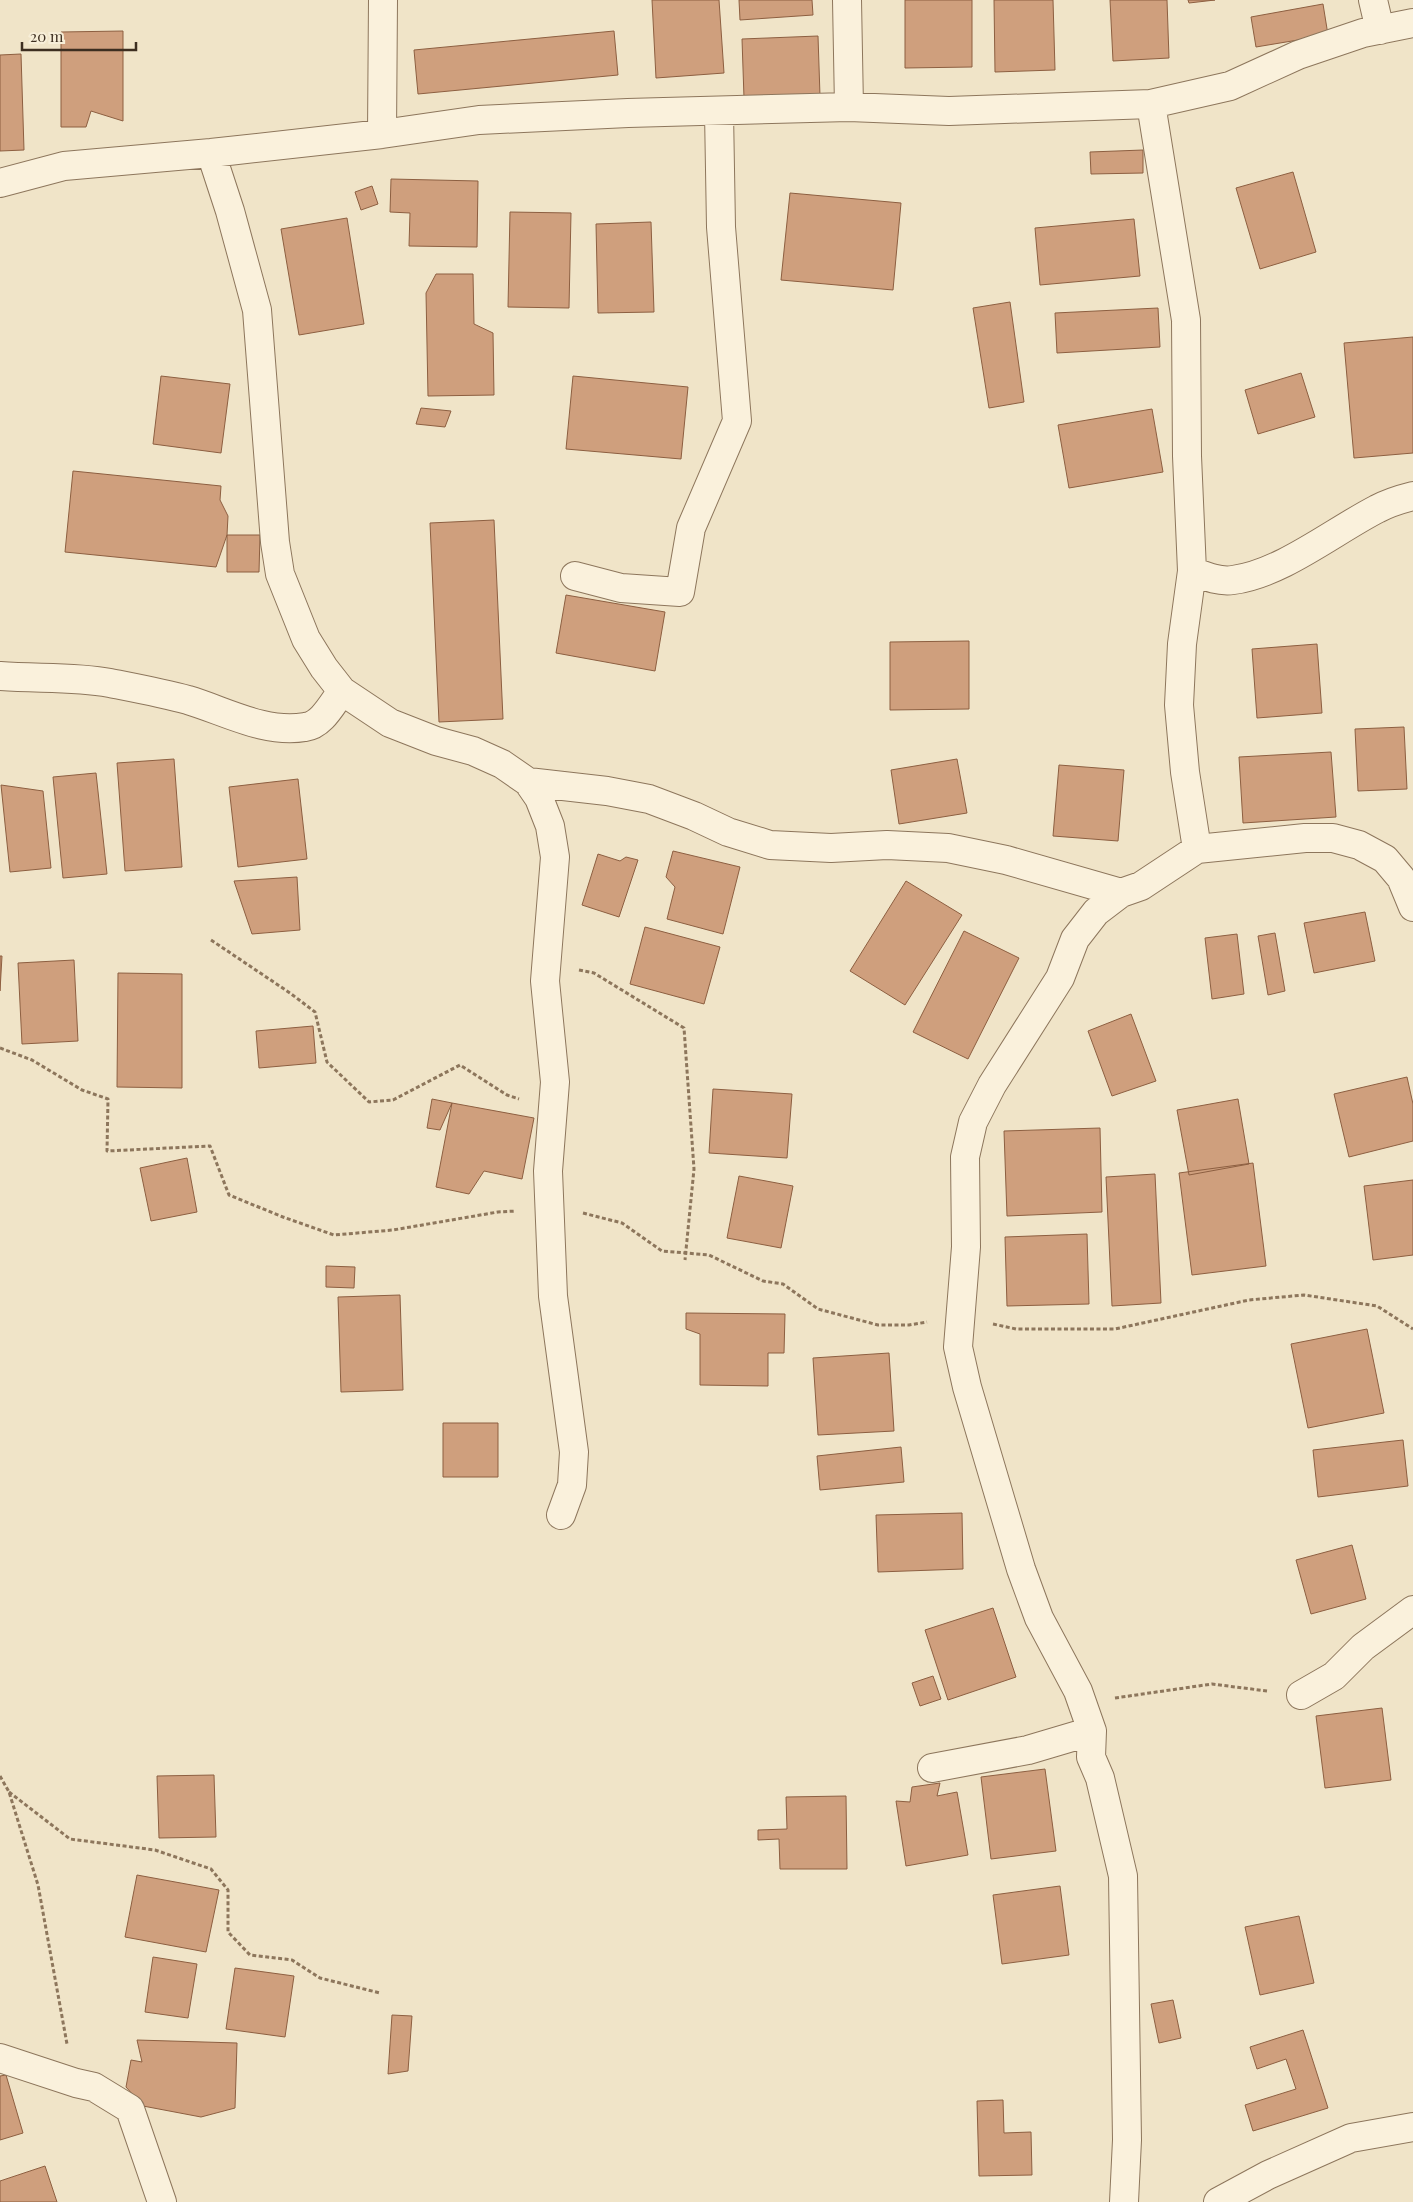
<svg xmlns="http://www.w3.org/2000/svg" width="1413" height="2202" font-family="'Playfair Display',serif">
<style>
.building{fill:#cf9f7d;stroke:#8d5f41}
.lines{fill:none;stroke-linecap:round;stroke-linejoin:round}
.minor-casing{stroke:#8d765c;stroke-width:30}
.path{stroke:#8d765c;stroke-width:3;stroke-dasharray:4 2.5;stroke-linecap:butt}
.minor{stroke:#faf1dc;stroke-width:28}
</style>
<rect width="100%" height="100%" fill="#f0e4c8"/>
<path class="building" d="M652 0H719L724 73 656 78Z
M739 0H812L813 15 740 20Z
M905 0H972V67L905 68Z
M994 0H1053L1055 70 995 72Z
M1110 0H1167L1169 58 1113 61Z
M1188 0H1215L1189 3Z
M1323 4 1328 35 1256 47 1251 17Z
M123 31V121L91 111 86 127H61V32Z
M614 31 618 75 418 94 414 50Z
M818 36 820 96 744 98 742 39Z
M21 54 24 150 0 151V55Z
M1143 150V173L1091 174 1090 152Z
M1293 172 1316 252 1260 269 1236 188Z
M391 179 478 181 477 247 409 246 410 213 390 212Z
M372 186 378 204 361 210 355 192Z
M790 193 901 203 893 290 781 280Z
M510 212 571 213 569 308 508 307Z
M347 218 364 324 299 335 281 229Z
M1134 219 1140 276 1040 285 1035 228Z
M651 222 654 312 598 313 596 224Z
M436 274H473L474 324 493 333 494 395 428 396 426 293Z
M1010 302 1024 402 989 408 973 308Z
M1158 308 1160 347 1057 353 1055 313Z
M1413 337V453L1354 458 1344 343Z
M1301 373 1315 417 1258 434 1245 390Z
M161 376 230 384 221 453 153 444Z
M573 376 688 387 681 459 566 449Z
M421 408 451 411 445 427 416 424Z
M1152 409 1163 472 1069 488 1058 425Z
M73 471 221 486 220 500 228 516 227 535 216 567 65 552Z
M494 520 503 719 439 722 430 523Z
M227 535H260L259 572H227Z
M566 595 665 612 655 671 556 653Z
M969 641V709L890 710V642Z
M1317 644 1322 713 1257 718 1252 649Z
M1404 727 1407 789 1358 791 1355 729Z
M1331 752 1336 817 1243 823 1239 757Z
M174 759 182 867 125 871 117 763Z
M957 759 967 813 899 824 891 770Z
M1059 765 1124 770 1118 841 1053 836Z
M96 773 107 874 63 878 53 777Z
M298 779 307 859 238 867 229 787Z
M1 785 43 791 51 868 10 872Z
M673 851 740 867 723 934 667 919 675 887 666 877Z
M598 854 620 861 626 857 638 860 619 917 582 905Z
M297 877 300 930 252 934 234 881Z
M906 881 962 915 905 1005 850 971Z
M1365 912 1375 961 1314 973 1304 923Z
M645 927 720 947 704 1004 630 984Z
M964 931 1019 958 968 1059 913 1032Z
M1275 933 1285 991 1268 995 1258 936Z
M1237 934 1244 994 1212 999 1205 938Z
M0 956H2L0 991Z
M74 960 78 1041 22 1044 18 963Z
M118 973 182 974V1088L117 1087Z
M1131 1014 1156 1081 1112 1096 1088 1031Z
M313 1026 316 1063 259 1068 256 1031Z
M1407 1077 1413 1104V1141L1349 1157 1334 1094Z
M713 1089 792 1094 787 1158 709 1153Z
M432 1099 452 1103 440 1130 427 1128Z
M1238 1099 1249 1164 1189 1175 1177 1110Z
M452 1103 534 1118 522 1179 484 1171 469 1194 436 1187Z
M1100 1128 1102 1212 1007 1216 1004 1131Z
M187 1158 197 1212 151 1221 140 1168Z
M1253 1163 1266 1266 1192 1275 1179 1173Z
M1155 1174 1161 1303 1112 1306 1106 1177Z
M739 1176 793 1186 781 1248 727 1238Z
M1413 1180V1255L1373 1260 1364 1186Z
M1087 1234 1089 1304 1007 1306 1005 1237Z
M326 1266 355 1267 354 1288 326 1287Z
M400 1295 403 1390 341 1392 338 1297Z
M686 1313 785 1314 784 1353H768V1386L700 1385V1334L686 1329Z
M1367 1329 1384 1413 1308 1428 1291 1344Z
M889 1353 894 1431 818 1435 813 1358Z
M443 1423H498V1477H443Z
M1403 1440 1408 1486 1318 1497 1313 1450Z
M901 1447 904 1482 820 1490 817 1456Z
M962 1513 963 1569 878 1572 876 1515Z
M1352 1545 1366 1599 1311 1614 1296 1560Z
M993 1608 1016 1677 948 1700 925 1630Z
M933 1676 941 1699 920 1706 912 1683Z
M1382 1708 1391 1780 1325 1788 1316 1716Z
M1045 1769 1056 1851 991 1859 981 1777Z
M214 1775 216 1837 159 1838 157 1776Z
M940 1783 937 1796 957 1792 968 1855 906 1866 896 1801 910 1802 912 1787Z
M846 1796 847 1869H780L779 1839 758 1840V1830L787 1829 786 1797Z
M137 1875 219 1890 206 1952 125 1937Z
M1060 1886 1069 1955 1002 1964 993 1895Z
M1299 1916 1314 1983 1260 1995 1245 1927Z
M153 1957 197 1964 188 2018 145 2012Z
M235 1968 294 1976 285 2037 226 2029Z
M1173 2000 1181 2038 1159 2043 1151 2004Z
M392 2015 412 2016 408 2071 388 2074Z
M1303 2030 1328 2108 1253 2131 1245 2105 1296 2089 1286 2059 1257 2069 1250 2047Z
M137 2040 237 2043 235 2108 201 2117 143 2106 126 2087 131 2060 142 2062Z
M6 2075 23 2133 0 2140V2076Z
M1003 2100 1004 2133 1031 2132 1032 2175 979 2176 977 2101Z
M45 2166 57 2202H0V2181Z"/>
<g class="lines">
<g class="minor-casing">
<path id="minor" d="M847 0 849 107
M1373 0 1380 30
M1151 104 1186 320 1187 456 1192 571 1182 644 1179 705 1185 772 1197 849
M382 134 383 0
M211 153 230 211 257 310 275 542 280 574 306 639 324 668 342 691 390 723 436 741 473 751 502 764 528 782 539 798 550 826 555 857 545 981 555 1082 548 1171 553 1296 574 1452 572 1485 561 1515
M0 183 64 166 211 153 382 134 479 120 628 113 849 107 949 111 1151 104 1230 86 1298 55 1363 33 1413 23
M1192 571C1205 576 1218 582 1233 580 1281 574 1334 531 1377 509 1388 503 1401 499 1413 496
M575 576 621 588 680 592 691 528 737 421 721 227 719 112
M0 676C37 679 74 676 110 683 135 688 162 693 188 700 225 711 265 734 305 727 322 725 332 704 342 691
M528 782 607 791 649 799 694 816 728 832 770 845 831 848 887 845 948 848 1006 860 1121 893
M1301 1695 1334 1676 1363 1647 1413 1610
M932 1768 1028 1750 1092 1731
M0 2058 76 2083 94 2087 130 2109 162 2202
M1124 2202 1127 2140 1123 1876 1100 1778 1091 1757 1092 1731 1078 1691 1039 1618 1021 1569 967 1387 958 1347 966 1247 965 1157 973 1122 992 1085 1060 978 1075 939 1096 912 1121 893 1141 886 1197 849 1305 838H1333L1359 845 1385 859 1401 878 1413 907
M1218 2202 1268 2175 1351 2138 1413 2127"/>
</g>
<path class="path" d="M211 940 290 993 315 1012 327 1062 369 1102 393 1100 460 1065 507 1095 519 1099
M579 970 594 973 684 1028 694 1169 685 1260
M0 1048 32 1060 82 1090 108 1099 107 1151 210 1146 229 1195 283 1217 334 1235 393 1230 498 1212 516 1211
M583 1213 622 1223 662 1251 709 1255 763 1281 783 1284 818 1309 878 1325H909L927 1322
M993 1324 1016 1329H1115L1249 1300 1304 1295 1377 1306 1413 1329
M1115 1698 1212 1684 1267 1691
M0 1776 9 1792 38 1885 67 2044
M9 1792 70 1839 155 1850 211 1869 228 1890V1932L250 1955 292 1960 320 1978 380 1993"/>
<use href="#minor" class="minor"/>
</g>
<path d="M22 42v8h114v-8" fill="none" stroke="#3d2e20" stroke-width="2.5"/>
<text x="30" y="42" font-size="15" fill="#3d2e20" stroke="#f7eed8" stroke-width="4" paint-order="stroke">20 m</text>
</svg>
